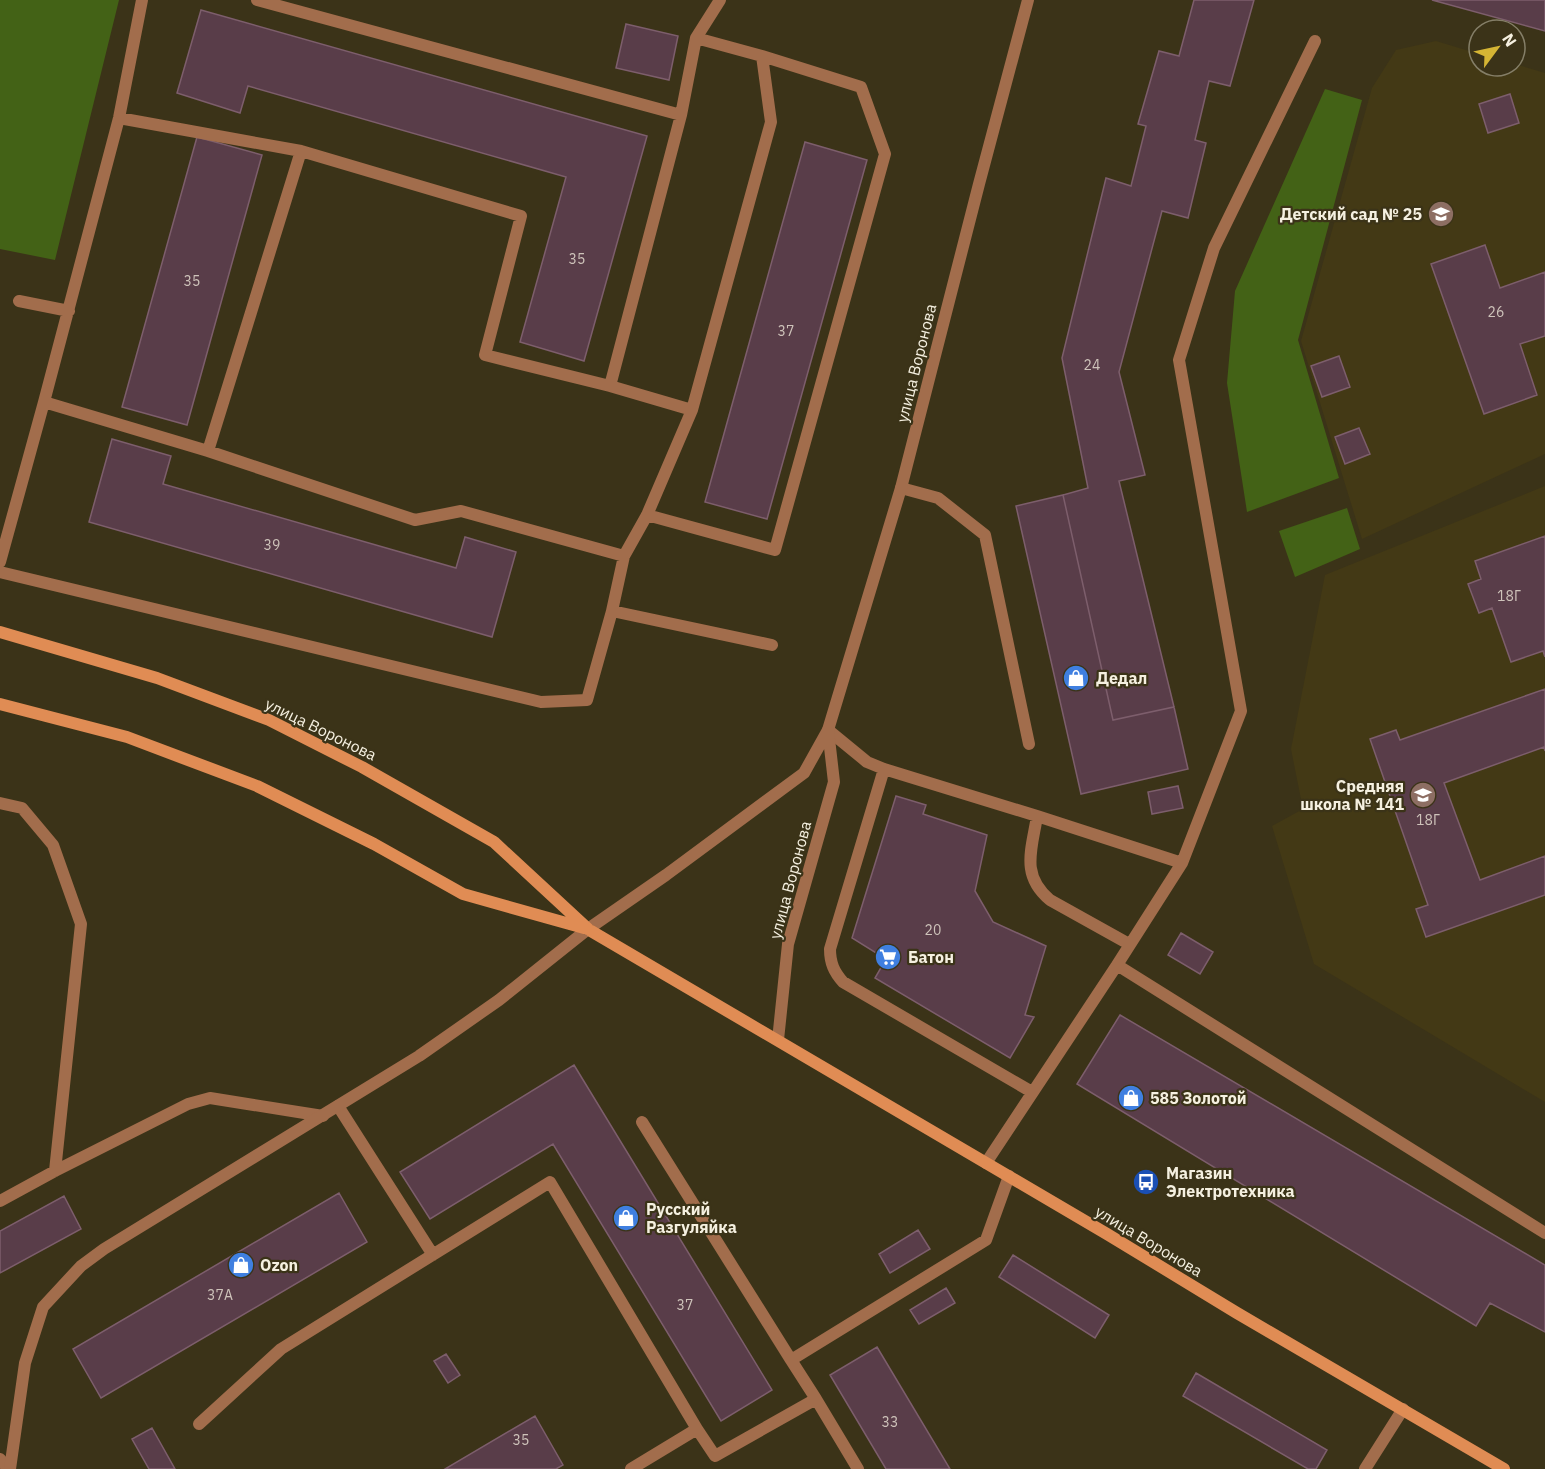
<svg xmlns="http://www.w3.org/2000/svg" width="1545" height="1469" font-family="'IBM Plex Sans',sans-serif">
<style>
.built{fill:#433915}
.green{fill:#436216}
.building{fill:#593d49;stroke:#7d5e6c;stroke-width:1.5}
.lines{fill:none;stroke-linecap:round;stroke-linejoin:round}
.service{stroke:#a26d4c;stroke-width:12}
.minor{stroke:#a26d4c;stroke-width:12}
.secondary{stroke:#e08c54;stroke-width:12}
.labels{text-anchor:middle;stroke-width:4.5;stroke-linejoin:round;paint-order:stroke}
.number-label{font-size:14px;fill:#cec3ba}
.poi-label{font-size:16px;font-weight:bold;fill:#f5f0e0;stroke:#3b3318;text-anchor:start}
.street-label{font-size:16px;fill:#f5f0e0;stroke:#3b3318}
</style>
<rect width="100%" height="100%" fill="#3b3318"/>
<path class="built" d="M1436 41 1479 54V66H1515V64L1545 73V454L1362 539 1301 341 1372 88 1396 50Z
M1545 486V1102L1314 964 1272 826 1303 809 1291 749 1325 575Z"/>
<path class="green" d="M0 0H119L55 260 0 249Z
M1325 89 1362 100 1298 340 1339 478 1247 512 1227 383 1235 291Z
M1347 508 1360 549 1295 577 1279 531Z"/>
<path class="building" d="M1194 0H1254L1230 86 1209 81 1195 140 1206 143 1188 218 1162 211 1119 372 1145 475 1119 481 1174 707 1113 720 1063 495 1088 488 1062 358 1106 178 1131 186 1146 126 1138 124 1159 51 1179 56Z
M1432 0H1545V31Z
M201 10 647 136 584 361 520 342 566 177 248 86 240 113 177 93Z
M626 24 678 36 669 80 616 68Z
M1510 94 1519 123 1488 133 1479 104Z
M197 137 262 155 187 425 122 407Z
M805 142 867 160 767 519 705 502Z
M1485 245 1500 288 1545 272V336L1520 344 1537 395 1484 414 1431 264Z
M1339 356 1350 387 1322 397 1311 366Z
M1359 428 1370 454 1345 464 1335 437Z
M112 439 171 456 163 484 456 568 465 537 516 552 492 637 89 522Z
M1063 495 1113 720 1174 707 1188 769 1081 794 1016 506Z
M1545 536V657L1543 651 1511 662 1492 608 1479 613 1468 584 1481 579 1475 561Z
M1545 689V751L1544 747 1444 783 1480 880 1545 856V895L1426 937 1416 909 1428 905 1370 739 1396 730 1400 740Z
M1178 786 1183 808 1152 814 1148 792Z
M896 796 926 805 923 814 987 835 975 891 993 922 1046 946 1025 1015 1034 1017 1010 1058 875 978 886 959 852 938Z
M1181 933 1213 952 1200 974 1168 955Z
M1120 1015 1545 1265V1332L1490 1303 1476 1326 1077 1084Z
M574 1065 772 1390 721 1421 553 1144 430 1219 400 1172Z
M339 1193 367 1242 101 1398 73 1349Z
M64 1196 81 1229 0 1273V1231Z
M918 1230 930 1249 890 1273 879 1254Z
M1013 1255 1109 1315 1095 1338 999 1277Z
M946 1288 955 1303 919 1324 910 1310Z
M877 1347 950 1469H886L830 1375Z
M446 1354 460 1375 448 1383 434 1361Z
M1196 1373 1327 1450 1316 1469H1308L1183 1396Z
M535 1416 563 1465 556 1469H445Z
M152 1428 175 1469H149L132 1439Z"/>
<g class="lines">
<path class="service" d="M257 0 681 115
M119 118 301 151 521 216 485 355 610 386 681 115 696 38 720 0
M19 301 69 311
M610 386 692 410
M44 402 208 451 415 520 461 511 624 556
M208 451 301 151
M901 488 938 498 985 535 1029 744
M647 515 775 550 885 154 861 87 762 56
M0 562 44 402 119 118 142 0
M0 572 541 702 587 700 612 611 624 556 647 515 692 410 771 122 762 56 696 38
M612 611 772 645
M828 730 867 762 884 769 1037 816 1182 863
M884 769 830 949C830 963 834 972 843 982L1032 1092
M0 803 22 808 53 845 81 924 55 1171
M1037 816C1032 849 1020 875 1050 900L1129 944
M1117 965 1545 1233
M338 1106 433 1255
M642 1122 791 1360
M986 1163 1117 965 1182 863 1241 711 1179 360 1214 248 1315 41
M0 1201 55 1171 188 1104 210 1098 323 1116
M816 1399 791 1360 986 1240 1009 1176
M199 1424 281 1349 550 1182 697 1429 715 1456 816 1399 858 1469
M0 1459 8 1469
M631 1469 697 1429
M1365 1469 1403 1409"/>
<path class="minor" d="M778 1040 788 944 834 782 828 730
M10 1469 25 1363 43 1307 81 1266 104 1249 419 1056 499 1000 588 929 666 875 804 773 828 730 901 488 979 184 1028 0"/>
<path class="secondary" d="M0 632 157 678 269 720 362 767 494 842 588 929
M0 704 127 737 257 786 374 844 463 894 584 928
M591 931 1107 1234 1237 1313 1504 1469"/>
</g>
<defs>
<g id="school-disc" transform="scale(1.35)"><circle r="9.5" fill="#8d6e63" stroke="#3b3318"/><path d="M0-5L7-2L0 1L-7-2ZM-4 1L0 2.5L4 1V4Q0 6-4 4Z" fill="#fff"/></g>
<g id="shop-disc" transform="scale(1.35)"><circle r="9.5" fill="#3f7fe0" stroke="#3b3318"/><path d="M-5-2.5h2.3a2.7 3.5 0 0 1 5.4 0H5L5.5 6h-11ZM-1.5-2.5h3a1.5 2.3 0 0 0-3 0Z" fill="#fff"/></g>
<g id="supermarket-disc" transform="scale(1.35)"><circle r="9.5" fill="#3f7fe0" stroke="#3b3318"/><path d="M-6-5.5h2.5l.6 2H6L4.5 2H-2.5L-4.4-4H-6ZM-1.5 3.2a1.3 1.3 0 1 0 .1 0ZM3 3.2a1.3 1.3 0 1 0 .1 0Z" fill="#fff"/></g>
<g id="bus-disc" transform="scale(1.35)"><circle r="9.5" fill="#1a4fb4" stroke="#3b3318"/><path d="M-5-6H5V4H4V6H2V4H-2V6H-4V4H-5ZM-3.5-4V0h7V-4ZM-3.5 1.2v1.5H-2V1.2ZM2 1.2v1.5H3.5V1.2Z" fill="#fff"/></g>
</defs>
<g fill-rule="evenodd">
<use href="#school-disc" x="1441" y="214"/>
<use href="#shop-disc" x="1076" y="678"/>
<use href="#school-disc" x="1423" y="795"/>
<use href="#supermarket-disc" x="888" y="957"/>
<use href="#shop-disc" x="1131" y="1098"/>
<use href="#bus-disc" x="1146" y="1182"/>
<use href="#shop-disc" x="626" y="1218"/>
<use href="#shop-disc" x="241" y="1265"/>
</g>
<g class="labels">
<g class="number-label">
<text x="577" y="264">35</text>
<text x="192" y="286">35</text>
<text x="1496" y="317">26</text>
<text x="786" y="336">37</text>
<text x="1092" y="370">24</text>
<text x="272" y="550">39</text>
<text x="1509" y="601">18Г</text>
<text x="1428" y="825">18Г</text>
<text x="933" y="935">20</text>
<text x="220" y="1300">37А</text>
<text x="685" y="1310">37</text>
<text x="890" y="1427">33</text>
<text x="521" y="1445">35</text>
</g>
<g class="poi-label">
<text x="1422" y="220" text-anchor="end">Детский сад № 25</text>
<text x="1096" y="684">Дедал</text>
<text x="1404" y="792" text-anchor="end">Средняя<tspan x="1404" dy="18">школа № 141</tspan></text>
<text x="908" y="963">Батон</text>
<text x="1150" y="1104">585 Золотой</text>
<text x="1166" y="1179">Магазин<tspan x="1166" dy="18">Электротехника</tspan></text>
<text x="646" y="1215">Русский<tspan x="646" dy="18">Разгуляйка</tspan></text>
<text x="260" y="1271">Ozon</text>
</g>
<g class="street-label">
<text transform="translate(916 363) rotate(-76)" y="6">улица Воронова</text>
<text transform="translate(321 729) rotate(26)" y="6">улица Воронова</text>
<text transform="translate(790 880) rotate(-75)" y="6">улица Воронова</text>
<text transform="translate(1149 1241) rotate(31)" y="6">улица Воронова</text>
</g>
</g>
<g transform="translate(1497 48) rotate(57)"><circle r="28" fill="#3b3318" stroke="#857f68" stroke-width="1.5"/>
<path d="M0-4.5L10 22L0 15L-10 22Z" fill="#d5b534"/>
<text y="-9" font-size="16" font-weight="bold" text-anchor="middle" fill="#f5f0e0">N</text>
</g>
</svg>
